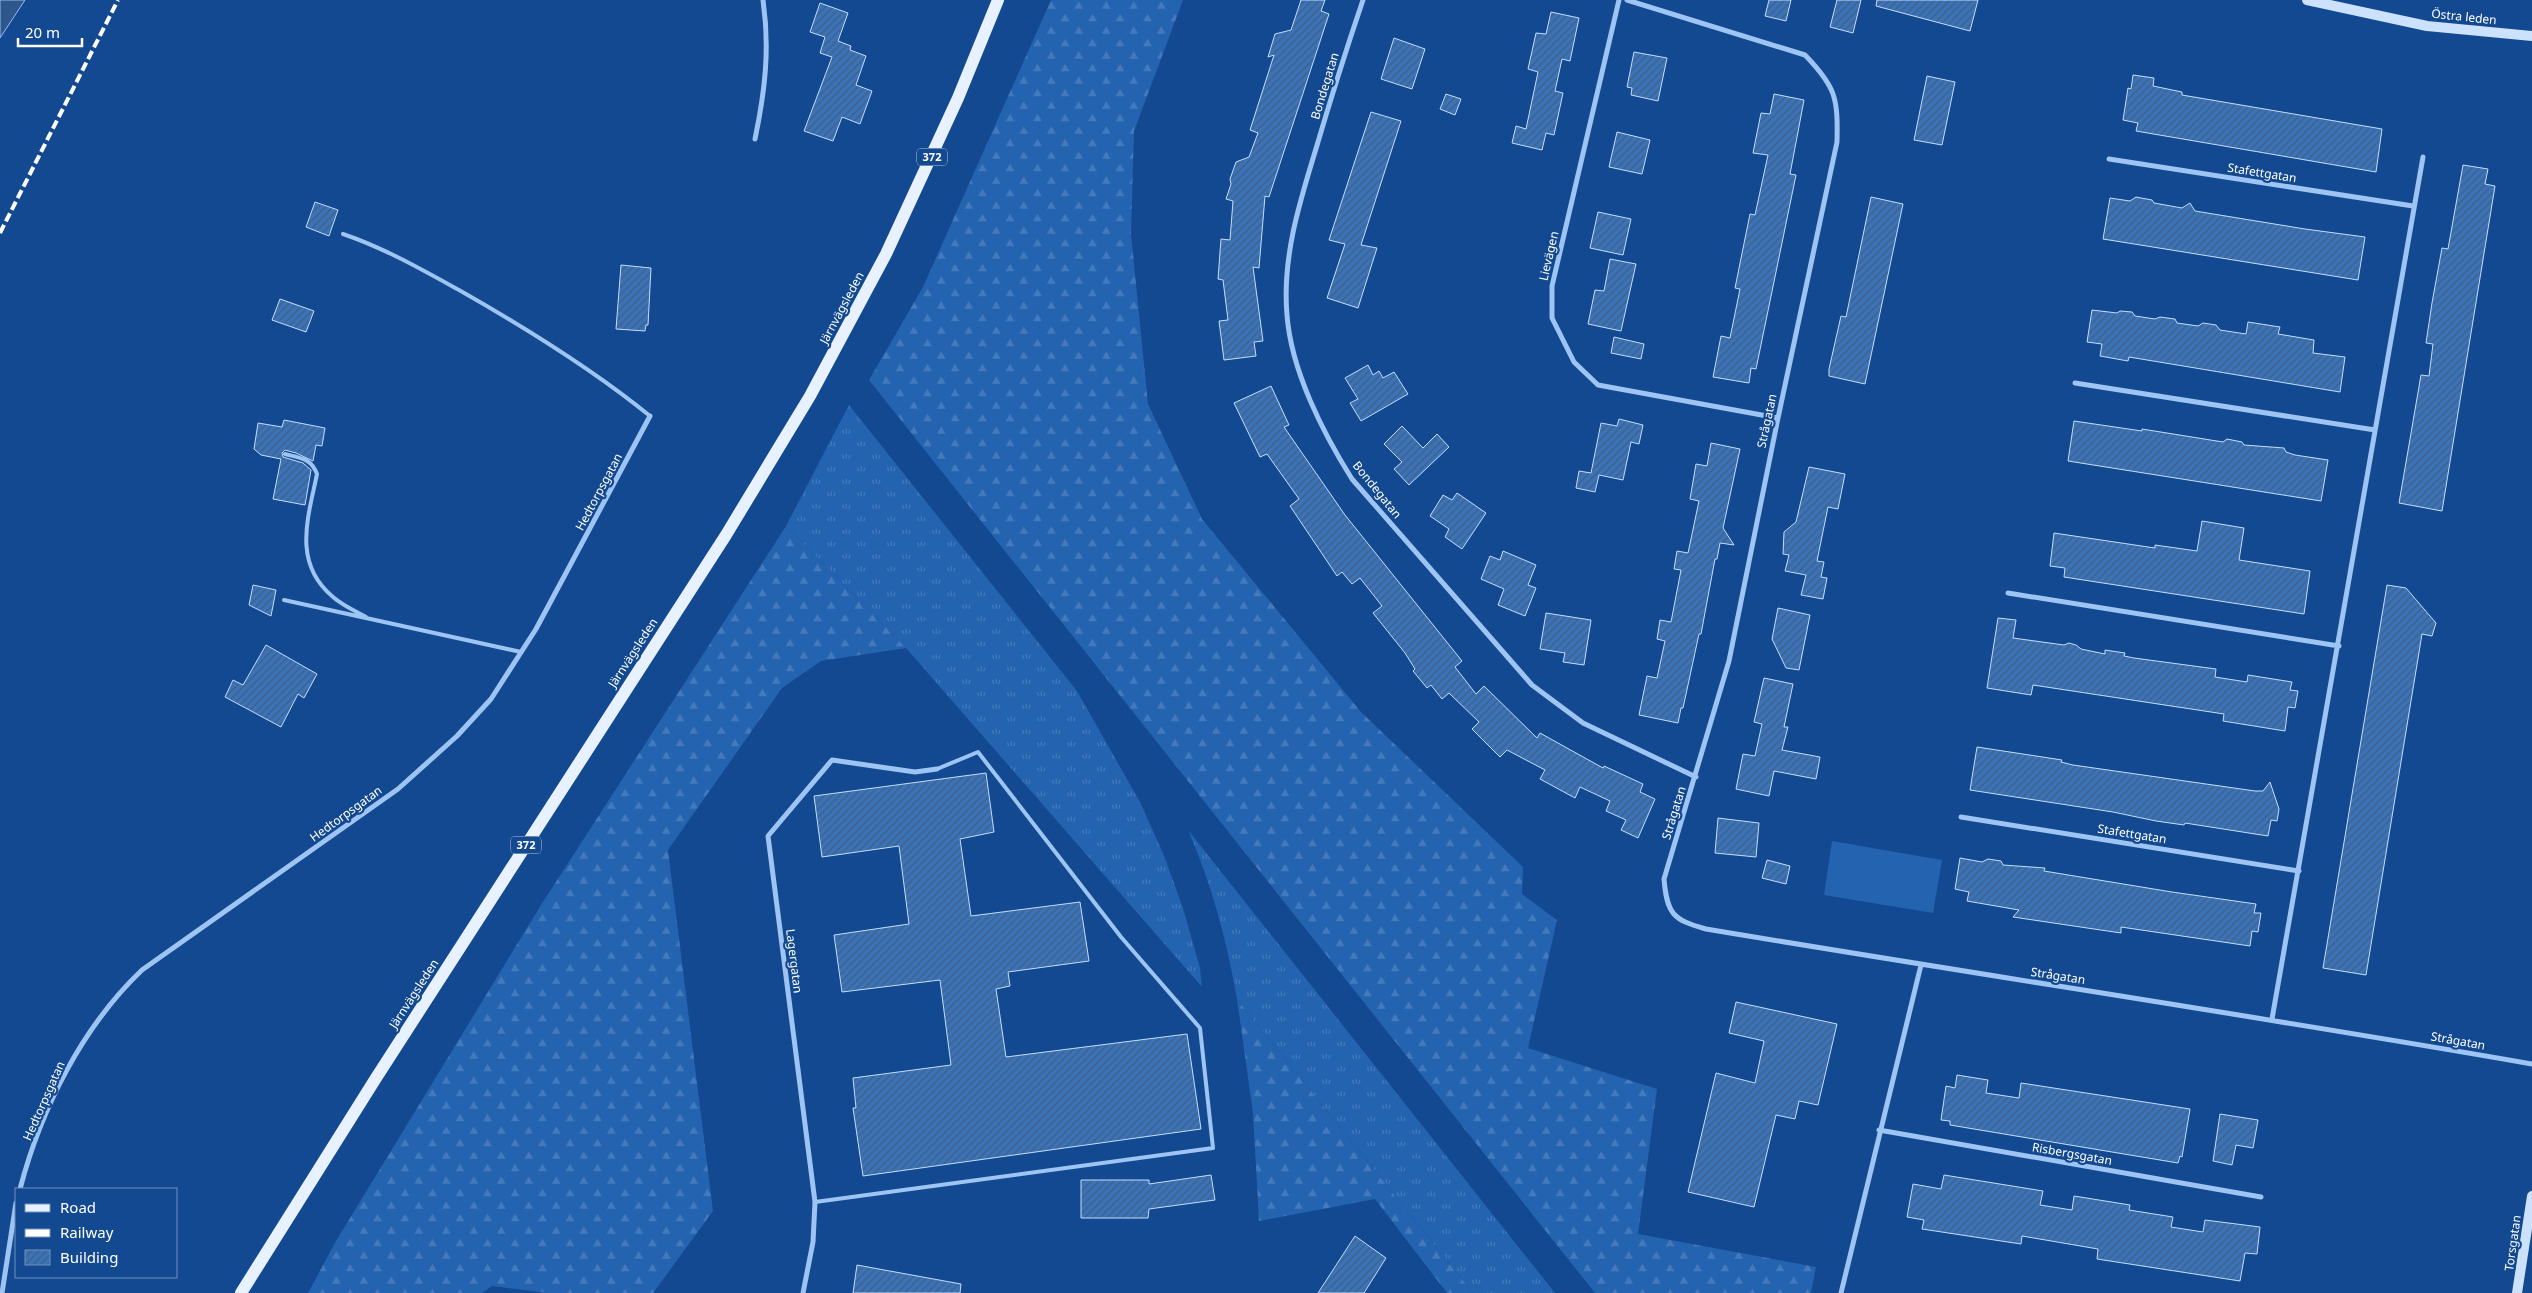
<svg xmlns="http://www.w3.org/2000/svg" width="2532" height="1293" font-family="'Noto Sans',sans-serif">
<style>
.grass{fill:url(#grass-tufts)}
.forest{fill:url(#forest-firs)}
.pitch{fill:#2363b0}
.water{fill:#2e578c;stroke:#8fbff6}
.building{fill:url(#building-hatch);stroke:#c4defd}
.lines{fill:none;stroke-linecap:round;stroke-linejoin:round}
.lane{stroke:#9dc4f2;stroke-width:4}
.street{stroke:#9dc4f2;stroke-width:5}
.secondary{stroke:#cce1fc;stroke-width:10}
.primary{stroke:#e8f1ff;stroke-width:12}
.rail{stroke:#fff;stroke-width:4;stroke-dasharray:9 4;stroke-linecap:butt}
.labels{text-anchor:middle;stroke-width:4.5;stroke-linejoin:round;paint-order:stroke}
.shield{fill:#124991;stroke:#b8c8de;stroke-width:1}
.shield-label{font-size:11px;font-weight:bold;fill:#fff}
.street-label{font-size:12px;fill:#fff;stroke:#124991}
</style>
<defs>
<pattern id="grass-tufts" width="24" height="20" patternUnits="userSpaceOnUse" patternTransform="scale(1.25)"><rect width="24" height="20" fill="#2363b0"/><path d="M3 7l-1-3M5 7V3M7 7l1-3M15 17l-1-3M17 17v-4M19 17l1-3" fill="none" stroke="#447abc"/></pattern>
<pattern id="forest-firs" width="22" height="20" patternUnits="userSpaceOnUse" patternTransform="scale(1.25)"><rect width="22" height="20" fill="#2363b0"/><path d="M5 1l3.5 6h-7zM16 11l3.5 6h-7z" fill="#447abc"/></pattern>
<pattern id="building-hatch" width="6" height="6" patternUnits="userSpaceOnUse" patternTransform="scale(1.25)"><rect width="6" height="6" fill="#3a73b9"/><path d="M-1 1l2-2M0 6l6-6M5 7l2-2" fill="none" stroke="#445e7d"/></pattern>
</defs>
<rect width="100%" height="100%" fill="#124991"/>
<path class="grass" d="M849 405 1077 691 1140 802 1163 853 1183 908 1200 968 1202 987 906 648 786 526Z
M1188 830 1555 1293H1473L1237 999C1227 942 1212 884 1188 830Z"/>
<path class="forest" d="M1051 0H1183L1134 131 1131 234 1148 404 1202 519 1361 712 1523 867 1522 894 1557 920 1528 1048 1657 1089 1638 1234 1816 1267 1811 1293H1595L869 380 923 287Z
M786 526 906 648 821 661 782 688 668 850 713 1211 653 1293H548L492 1286 482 1293H308L336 1241 541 905Z
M1237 999 1473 1293H1447L1375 1199 1259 1221 1253 1113Z"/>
<path class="pitch" d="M1832 841 1942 860 1933 913 1824 895Z"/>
<path class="water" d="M0 0H25L0 38Z"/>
<path class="building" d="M1301 0H1325L1321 11 1329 14 1269 197 1265 196 1259 268 1253 267 1263 341 1254 342 1256 356 1224 360 1219 321 1228 320 1223 280 1218 279 1221 239 1230 240 1233 201 1226 199 1231 184 1230 179 1236 162 1249 157 1258 133 1250 130 1274 55 1268 57 1275 34 1291 30Z
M1769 0H1791L1786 21 1765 16Z
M1837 0H1861L1853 33 1830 27Z
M1877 0H1978L1970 31 1876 6Z
M820 3 848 13 838 41 851 46 850 50 866 56 856 85 872 91 860 124 842 117 833 141 804 131 832 57 820 53 825 37 810 32Z
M1551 12 1579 18 1570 61 1562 59 1555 91 1563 93 1554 135 1546 133 1542 150 1512 143 1516 126 1526 129 1538 72 1528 69 1536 33 1546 34Z
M1394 38 1425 49 1412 89 1381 79Z
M1634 52 1667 58 1658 101 1631 95 1632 88 1627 87Z
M2133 75 2154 78 2153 86 2182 92V95L2382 129 2376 172 2136 131 2138 123 2123 120 2128 88 2131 89Z
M1927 76 1955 82 1942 145 1914 140Z
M1446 94 1461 99 1455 115 1440 109Z
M1774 94 1804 100 1790 174 1796 175 1756 369 1751 368 1749 383 1713 377 1721 336 1730 338 1740 289 1735 288 1750 214 1755 215 1768 155 1753 153 1761 113 1770 114Z
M1371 112 1401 121 1361 245 1377 248 1358 308 1327 298 1345 244 1329 240Z
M1617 132 1650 140 1642 174 1609 167Z
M2463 165 2488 169 2485 184 2495 186 2442 511 2399 503 2421 375 2429 376 2433 344 2426 343 2432 303 2442 248 2448 249Z
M1871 197 1903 204 1865 384 1829 376V369L1841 316 1846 317Z
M2136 197 2152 200 2154 203 2182 208 2190 203 2195 211 2305 229 2365 237 2358 280 2103 239 2110 198 2130 201Z
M315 202 338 210 329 236 306 227Z
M1598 212 1631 219 1623 255 1590 248Z
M1610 259 1636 264 1621 331 1588 324 1595 290 1604 291Z
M621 265 651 268 648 325H646L645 331 616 329Z
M280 299 314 311 306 332 272 320Z
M2092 310 2117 313 2120 311 2132 312 2135 316 2155 319 2160 317 2175 319 2177 323 2198 326 2203 323 2216 325 2220 330 2246 334 2248 322 2280 327 2278 334 2314 340 2313 353 2345 357 2340 392 2129 357 2128 361 2100 356 2102 344 2087 342Z
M1614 337 1644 344 1641 359 1611 353Z
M1368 365 1373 375 1379 371 1383 378 1394 372 1408 394 1361 421 1350 403 1358 399 1345 378Z
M1271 386 1289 425 1284 427 1345 515 1462 661 1455 667 1476 694 1484 686 1537 738 1540 733 1603 768 1604 766 1643 784 1640 792 1655 799 1638 838 1621 830 1626 820 1606 811 1610 801 1580 787 1575 798 1540 779 1545 770 1507 750 1500 757 1472 729 1479 722 1449 693 1442 699 1431 685 1427 688 1413 671 1415 669 1405 653 1373 613 1382 606 1360 578 1352 584 1342 572 1337 576 1290 506 1299 499 1267 454 1260 457 1234 403Z
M1619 419 1643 425 1639 444 1631 442 1623 480 1599 475 1595 492 1576 488 1579 471 1591 473 1601 423 1617 426Z
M284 420 325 428 322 446 316 445 313 461 296 453 285 450 282 453 283 457 303 463 311 470 305 505 273 499 281 459 261 455 254 449 258 423 282 427Z
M2074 421 2142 431V429L2223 442 2227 439 2242 442 2244 445 2284 448 2286 452 2295 455 2328 460 2321 501 2068 461Z
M1402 426 1423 448 1437 434 1449 447 1409 485 1394 469 1402 462 1384 444Z
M1711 443 1740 449 1723 528 1734 545 1720 543 1717 559H1715L1701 634H1699L1683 708H1681L1678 723 1639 715 1647 676 1657 678 1665 641 1657 639 1660 620 1671 622 1681 570 1674 569 1677 551 1688 553 1699 501 1690 499 1696 464 1707 466Z
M1809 467 1845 474 1838 509 1828 507 1817 561 1824 562 1821 577 1827 578 1823 599 1801 595 1806 575 1785 571 1789 555 1783 554 1784 532 1796 522Z
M1457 493 1486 513 1462 549 1445 537 1449 529 1430 516 1443 495 1452 500Z
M2202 521 2244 528 2239 560 2310 571 2304 614 2064 577 2065 568 2050 566 2054 533 2155 548V545L2197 551Z
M1503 551 1536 565 1528 585 1536 588 1525 616 1498 605 1504 589 1481 579 1490 556 1500 560Z
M253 585 276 590 271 616 249 605Z
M2387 585 2406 588 2436 623 2432 636 2422 634 2366 975 2323 968Z
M1778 608 1810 615 1799 670 1786 668 1772 639Z
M1546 613 1591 620 1584 665 1563 662 1565 653 1540 649Z
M1998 618 2016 620 2013 638 2064 645 2069 643 2076 645 2081 649 2105 654V650L2125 653 2124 656 2134 658 2216 669 2215 677 2247 682 2248 675 2292 682 2290 690 2298 691 2295 708 2288 707 2285 731 2223 721 2224 714 2033 685 2031 695 1987 688Z
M266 645 317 674 304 698 298 694 281 727 225 697 233 680 243 685Z
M1764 678 1793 684 1784 727H1788L1782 750 1820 757 1816 779 1774 771 1769 796 1736 789 1743 754 1755 756 1762 724 1754 722Z
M1977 747 2062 760 2061 762 2073 765 2255 791H2263L2270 782 2279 809 2277 821 2271 820 2268 836 2185 823 2184 825 2156 821 2113 812 1970 790Z
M986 773 994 832 960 839 971 916 1080 902 1089 961 1008 972 1010 986 996 989 1006 1057 1187 1034 1201 1129 863 1176 853 1108H856L853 1078 951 1065 940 980 842 992 834 935 909 924 899 846 822 857 814 796Z
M1718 818 1759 823 1756 857 1715 853Z
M1960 858 1982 862 1988 859 2001 861 2003 865 2045 868 2044 871 2172 892 2256 904 2254 913H2261L2258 932 2252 931 2250 946 2121 927V933L2013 917 2019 910 1967 901 1969 892 1955 889Z
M1767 860 1790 866 1786 884 1762 878Z
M1736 1002 1837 1024 1818 1105 1799 1101 1795 1119 1776 1115 1754 1207 1688 1192 1716 1073 1755 1083 1764 1041 1729 1033Z
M1957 1075 1988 1080 1986 1093 2019 1098 2021 1083 2190 1109 2182 1157 2180 1156 2178 1163 1950 1125V1121L1941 1120 1946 1086 1955 1088Z
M2220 1114 2258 1120 2253 1148 2236 1145 2232 1165 2213 1161Z
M1211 1175 1215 1200 1149 1209 1148 1218H1081V1180H1149V1184Z
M1944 1175 2043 1191 2040 1205 2072 1210 2074 1196 2130 1205 2129 1210 2173 1217 2171 1227 2203 1232 2205 1220 2260 1227 2257 1254 2245 1253 2240 1281 2097 1259 2098 1249 2022 1236 2021 1244 1922 1229 1924 1220 1907 1217 1913 1184 1941 1189Z
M1355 1236 1386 1258 1364 1293H1318Z
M857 1265 961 1284 960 1293H853Z"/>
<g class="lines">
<path class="lane" d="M343 234C384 248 421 269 459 290 526 328 591 368 650 416
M285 454C300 458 311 458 317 474 308 518 292 563 333 597 342 605 355 611 366 617
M284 600 521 652
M815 1202 1213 1148 1200 1028 1121 937 978 752 937 769"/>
<path class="street" d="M1363 0C1346 50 1330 101 1315 152 1299 204 1282 259 1287 315 1291 370 1323 433 1352 479L1532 685 1583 723 1696 777
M1619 0 1552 286V318L1574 362 1598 385 1778 418
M1627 0 1805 55C1836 87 1838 98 1837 142L1778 418 1729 661 1664 879C1667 914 1673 920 1706 929 1981 975 2257 1016 2532 1064
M755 139C765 91 770 49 763 0
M2109 159 2413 206
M2075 383 2375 430
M2008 593 2339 646
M1961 817 2299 871
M2272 1019 2423 157
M1879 1130 2261 1197
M20 1189C41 1109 82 1027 142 970L398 789 457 736 491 699 536 629 650 416
M2 1293 16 1203
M803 1293 813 1242 815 1202 768 836 832 760 915 772 937 769
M1841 1293 1921 965"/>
<path class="secondary" d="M2307 0 2427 26 2532 36
M2517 1293 2532 1196"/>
<path class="primary" d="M241 1293 376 1078 726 535 810 396 886 254 958 98 998 0"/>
<path class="rail" d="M0 233 118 0"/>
</g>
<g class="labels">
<g class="shield">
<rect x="917" y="148.5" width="30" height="17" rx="4"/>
<rect x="511" y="836.5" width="30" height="17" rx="4"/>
</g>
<g class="shield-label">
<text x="932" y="161">372</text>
<text x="526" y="849">372</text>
</g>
<g class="street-label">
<text transform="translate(2464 17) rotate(6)" y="4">Östra leden</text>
<text transform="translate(1325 86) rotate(-73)" y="4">Bondegatan</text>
<text transform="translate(2262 173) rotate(9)" y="4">Stafettgatan</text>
<text transform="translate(1549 256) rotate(-77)" y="4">Lievägen</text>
<text transform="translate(842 308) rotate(-62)" y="4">Järnvägsleden</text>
<text transform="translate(1767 421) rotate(-78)" y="4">Strågatan</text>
<text transform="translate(1377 490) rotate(51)" y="4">Bondegatan</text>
<text transform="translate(599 492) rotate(-62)" y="4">Hedtorpsgatan</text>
<text transform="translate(633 653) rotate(-57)" y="4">Järnvägsleden</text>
<text transform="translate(1674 813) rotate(-73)" y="4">Strågatan</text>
<text transform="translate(346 814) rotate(-36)" y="4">Hedtorpsgatan</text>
<text transform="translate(2132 834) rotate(9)" y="4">Stafettgatan</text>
<text transform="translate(794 961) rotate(83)" y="4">Lagergatan</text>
<text transform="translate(2058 976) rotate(9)" y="4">Strågatan</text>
<text transform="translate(414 994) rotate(-57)" y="4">Järnvägsleden</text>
<text transform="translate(2458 1041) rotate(10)" y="4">Strågatan</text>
<text transform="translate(44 1101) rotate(-66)" y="4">Hedtorpsgatan</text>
<text transform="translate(2072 1154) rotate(10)" y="4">Risbergsgatan</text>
<text transform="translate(2513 1243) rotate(-82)" y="4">Torsgatan</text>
</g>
</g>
<rect x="15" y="1188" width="162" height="90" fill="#124991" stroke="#7192bd"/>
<rect x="25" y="1204" width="25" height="8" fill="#e8f1ff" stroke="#7192bd"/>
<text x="60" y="1213" font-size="15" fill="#ffffff">Road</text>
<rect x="25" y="1229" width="25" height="8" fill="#ffffff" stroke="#7192bd"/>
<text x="60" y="1238" font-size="15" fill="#ffffff">Railway</text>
<rect x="25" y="1250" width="25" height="15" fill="url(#building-hatch)" stroke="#7192bd"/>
<text x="60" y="1263" font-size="15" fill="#ffffff">Building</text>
<path d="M18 38v8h64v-8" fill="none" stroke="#ffffff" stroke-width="2.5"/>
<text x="25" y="38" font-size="15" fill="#ffffff" stroke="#124991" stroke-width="4" paint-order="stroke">20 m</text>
</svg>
